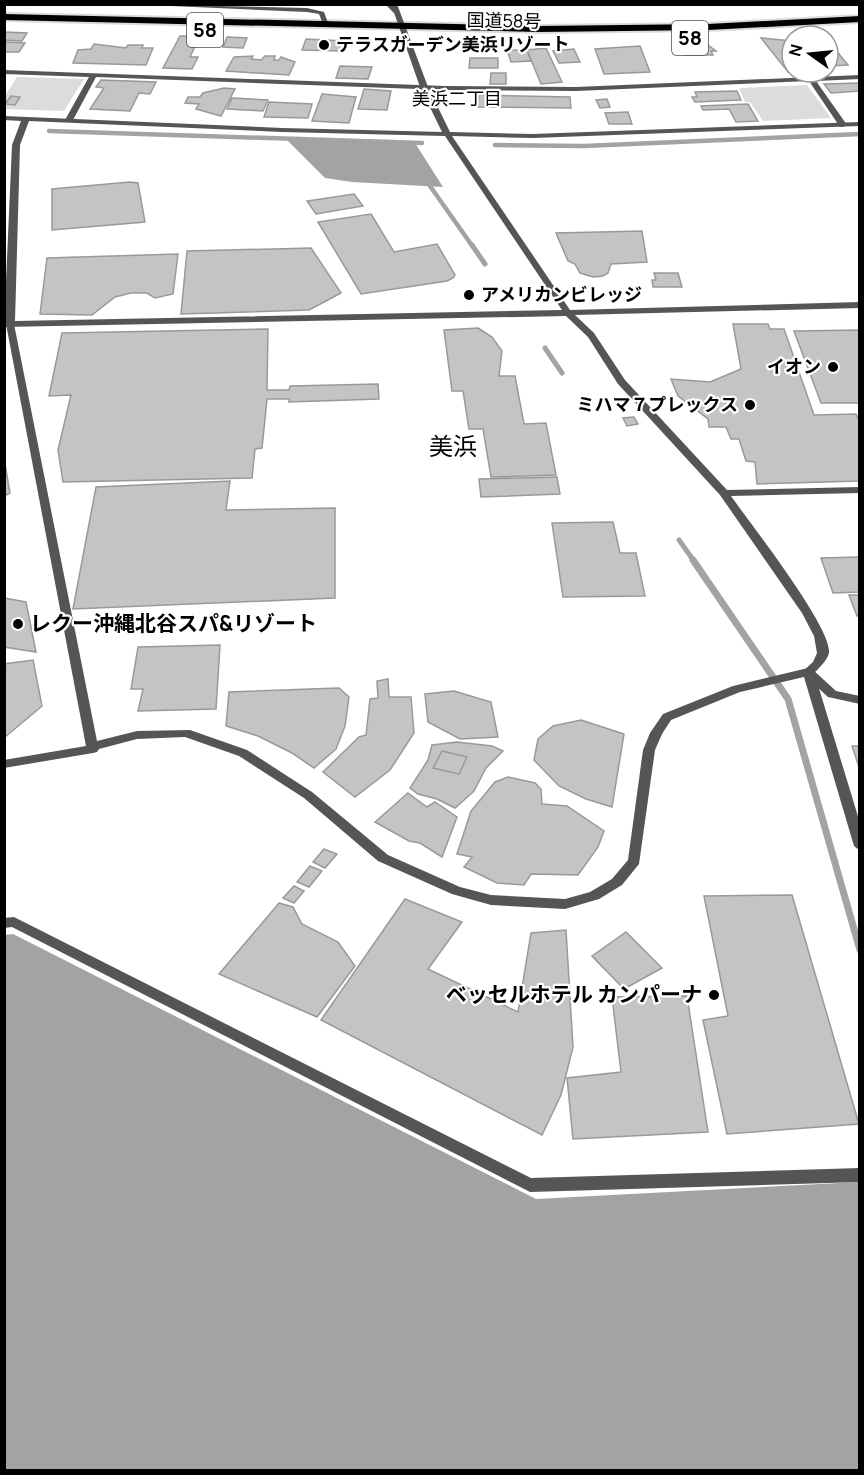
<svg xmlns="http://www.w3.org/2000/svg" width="864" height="1475" font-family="Manrope,'Noto Sans JP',sans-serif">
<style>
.green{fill:#dcdcdc}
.water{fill:#a3a3a3}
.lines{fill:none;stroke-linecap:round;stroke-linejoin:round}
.stream-far2{stroke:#a3a3a3;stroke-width:4.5}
.stream-far1{stroke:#a3a3a3;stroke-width:5}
.stream{stroke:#a3a3a3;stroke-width:7}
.building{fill:#c4c4c4;stroke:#999;stroke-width:1.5}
.trunk-casing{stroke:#dbdbdb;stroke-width:4}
.pedestrian{fill:#555;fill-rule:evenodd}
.minor{fill:#555;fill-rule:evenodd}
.tertiary{fill:#555;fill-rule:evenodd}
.trunk{fill:#000;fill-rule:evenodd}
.poi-dot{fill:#000;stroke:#fff;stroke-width:2}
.labels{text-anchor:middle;stroke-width:4.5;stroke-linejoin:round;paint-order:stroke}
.far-street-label{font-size:18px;fill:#000;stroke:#fff}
.far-poi-label{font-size:18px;font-weight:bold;fill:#000;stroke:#fff;text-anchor:start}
.far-neighbourhood-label{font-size:18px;fill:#000;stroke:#fff}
.shield{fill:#fff;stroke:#4c4c4c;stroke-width:1.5}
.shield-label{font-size:20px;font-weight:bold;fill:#000}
.poi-label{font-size:21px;font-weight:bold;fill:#000;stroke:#fff;text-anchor:start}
.quarter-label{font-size:24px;fill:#000;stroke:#fff}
</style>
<rect width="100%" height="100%" fill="#fff"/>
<path class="green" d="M17 77 84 79 64 111 5 109V96Z
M807 85 831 118 763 121 750 102H745L739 88Z"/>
<path class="water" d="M287 140 415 143 443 187 352 182 325 178Z
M13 934 536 1199 859 1182V1470H5L4 935Z"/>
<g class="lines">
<path class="stream-far2" d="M49 131 422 143
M495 145 584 146 860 134
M430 186 473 247"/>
<path class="stream-far1" d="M472 245 485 264
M545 348 562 373
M679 540 694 561"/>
<path class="stream" d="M693 560 788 699 860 950"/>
</g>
<path class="building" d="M5 32 27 33 22 41 4 40Z
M180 36H200L190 57H198L192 69 163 68Z
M227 37 247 38 243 48 223 47Z
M761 38 792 41V71L788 72Z
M306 39 345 41 342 51 302 50Z
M4 42 25 43 19 52H4Z
M94 44 126 48 128 45H143L142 48H153L146 65 73 63 78 50 91 49Z
M708 45 716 51H711L713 55H685L681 46Z
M640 46 650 72 604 74 595 49Z
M546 48 562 82 541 84 527 50Z
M574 49 580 62 559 63 553 51Z
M828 49H835L848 65 828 66Z
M507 50H527L531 61 511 62Z
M253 56 251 59 261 60 265 56H275L274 60H279L281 57 295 62 289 75 226 71 234 57Z
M470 58H498V68H469Z
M340 66 372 67 368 79 336 78Z
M491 73H506V84H490Z
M101 80 156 82 150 94 139 93 130 111 90 109 104 88 96 87Z
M860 83V91L831 93 824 84Z
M224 88 235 89 221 116 196 109 199 104 185 103 188 97H200L203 93Z
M364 89 391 91 387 110 358 109Z
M737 91 741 100 695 102 692 97H697L695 92Z
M322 94 356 97 349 123 312 121Z
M479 95 570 97 571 108 478 107Z
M11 96 20 97 15 105 5 104Z
M232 98 268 100 263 111 227 109Z
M607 99 610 107 600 108 596 100Z
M269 102 312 104 308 118 264 117Z
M748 104 758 121 736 122 729 109 703 110 701 106Z
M628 112 632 124H609L605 113Z
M130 182 138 183 145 222 52 230V189Z
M354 194 363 206 316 214 307 201Z
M371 214 394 252 437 244 455 275 453 278 447 281 361 294 318 222Z
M642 231 647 262 611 264 608 273 603 276 593 277 580 273 575 264 568 261 556 233Z
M311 248 341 293 326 301 309 310 181 314 187 251Z
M178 254 173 294 155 298 147 293H131L115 297 92 315 40 314 47 258Z
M654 273H678L682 287H653L652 280H656Z
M733 324H768L770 329H784L814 415 856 414 860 423V481L757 484 755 462 746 461 739 439H731L726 427H709L708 419 678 396 671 379 710 382 741 369Z
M478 328 492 337 502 351 499 376H515L524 424 546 423 556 475 491 477 483 429H469L463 391H452L444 330Z
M268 329 267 390H289L290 386 378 384 379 399 289 402V399H267L262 448 255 449 252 478 63 482 58 450 71 395 49 396 62 333Z
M860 330V403H821L794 331Z
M634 417 638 424 627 426 623 418Z
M4 458 10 493 4 496Z
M557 477 560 494 481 497 479 479Z
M230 481 226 510 335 508V598L73 609 96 487Z
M613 522 620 553H636L645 596 563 597 552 523Z
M860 557V592L833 593 821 558Z
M849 595H860V615L857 616Z
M4 598 26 602 36 652 4 647Z
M220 645 216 709 138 711 143 689H131L138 647Z
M33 660 42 706 4 738V664Z
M388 679 389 697H411L414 733 390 770 355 797 323 772 359 737 366 735 370 699 378 698 377 681Z
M339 688 349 697 345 726 336 749 314 768 292 753 258 736 226 726 229 692Z
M454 691 491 702 498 737 460 739 428 722 425 694Z
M581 720 624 734 612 807 586 799 559 786 534 760 538 739 553 726Z
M457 742 492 746 503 751 486 768 474 791 455 808 437 799 418 794 410 788 428 760 432 745Z
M852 746H860V770Z
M442 751 467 757 459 774 433 768Z
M508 777 535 783 541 789 542 804 567 806 604 831 598 847 578 875 531 874 524 885 497 883 464 867 472 857 457 854 471 811 495 782Z
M408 793 427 807 435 802 457 817 442 857 420 843 409 841 375 822Z
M324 849 337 854 325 868 313 862Z
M310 866 322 871 309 887 297 882Z
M294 886 304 891 294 903 283 898Z
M792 895 859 1124 727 1134 703 1020 728 1016 704 896Z
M405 899 462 922 428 969 518 1012 531 933 566 930 573 1047 561 1095 542 1135 321 1020Z
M279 903 293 907 302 924 338 942 355 966 317 1017 219 974Z
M626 932 662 968 624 989 592 956Z
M687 996 708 1132 573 1139 567 1078 621 1072 612 997Z"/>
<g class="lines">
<g class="trunk-casing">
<path id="trunk" d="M4 14 539 26 708 24 860 16V22L708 30 539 32 4 20Z"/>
</g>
<path class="pedestrian" d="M808 668 812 669 836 691 860 696V704L828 697 804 675 802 672Z
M14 917 531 1178 860 1168V1182L530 1192 12 927 4 928V918Z"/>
<path class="minor" d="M126 4 307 8 324 12 328 23 323 24 319 14 307 12Z
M385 4H392L399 12 394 13Z
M4 70 445 86 576 87 860 75V79L816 81 847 125 843 127H840L809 81 576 91 445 90 96 77 73 120 69 122 65 120 89 77 4 74Z
M10 321 14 324 97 741 137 731 190 730 247 750 312 792 388 855 460 887 491 895 565 899 590 892 612 879 628 860 643 750 650 733 663 714 733 686 808 668 814 672 860 823V851L854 846 804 677 740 692 671 720 662 734 655 750 639 864 622 885 599 899 565 909 491 905 452 894 378 861 304 798 239 756 185 737 137 739 99 749 97 752 93 753 4 768V760L86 746 6 324Z"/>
<path class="tertiary" d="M391 4H397L428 87 450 132 533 134 860 122V126L533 138 452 136 570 310 860 302V308L575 315 594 333 625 380 727 490 860 487V493L731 496C749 522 832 627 829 653 827 661 818 669 812 675H804L802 672 813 662 817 653 814 636 802 613 720 495 618 384 588 337 566 316 4 327 12 145 21 121 4 120V116L283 128 442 132 420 87ZM29 121 283 132 445 136 562 310 15 321 20 145Z"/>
<use href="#trunk" class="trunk"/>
</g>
<g class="poi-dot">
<circle cx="324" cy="45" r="6"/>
<circle cx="469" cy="295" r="6"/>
<circle cx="833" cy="367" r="6"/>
<circle cx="750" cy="405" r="6"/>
<circle cx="18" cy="624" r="6"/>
<circle cx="714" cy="995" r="6"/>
</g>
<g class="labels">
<g class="far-street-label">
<text transform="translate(504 21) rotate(1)" y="6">国道58号</text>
</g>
<g class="far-poi-label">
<text x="336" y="51">テラスガーデン美浜リゾート</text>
<text x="481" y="301">アメリカンビレッジ</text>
<text x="821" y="373" text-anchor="end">イオン</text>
<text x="738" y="411" text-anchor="end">ミハマ７プレックス</text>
</g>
<g class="far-neighbourhood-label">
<text x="457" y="105">美浜二丁目</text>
</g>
<g class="shield">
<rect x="187" y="13" width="36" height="34" rx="4.5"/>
<rect x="672" y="21" width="36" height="34" rx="4.5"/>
</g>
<g class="shield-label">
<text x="205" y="37">58</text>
<text x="690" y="45">58</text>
</g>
<g class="poi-label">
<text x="30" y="631">レクー沖縄北谷スパ&amp;リゾート</text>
<text x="702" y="1002" text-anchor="end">ベッセルホテル カンパーナ</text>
</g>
<g class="quarter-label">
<text x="453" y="455">美浜</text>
</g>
</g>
<rect width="864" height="1475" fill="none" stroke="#000000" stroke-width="12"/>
<g transform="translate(810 54) rotate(285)"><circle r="28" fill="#ffffff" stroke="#999999" stroke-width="1.5"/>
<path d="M0-4.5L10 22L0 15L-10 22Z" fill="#000000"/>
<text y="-9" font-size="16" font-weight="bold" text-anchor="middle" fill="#000000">N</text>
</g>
</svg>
